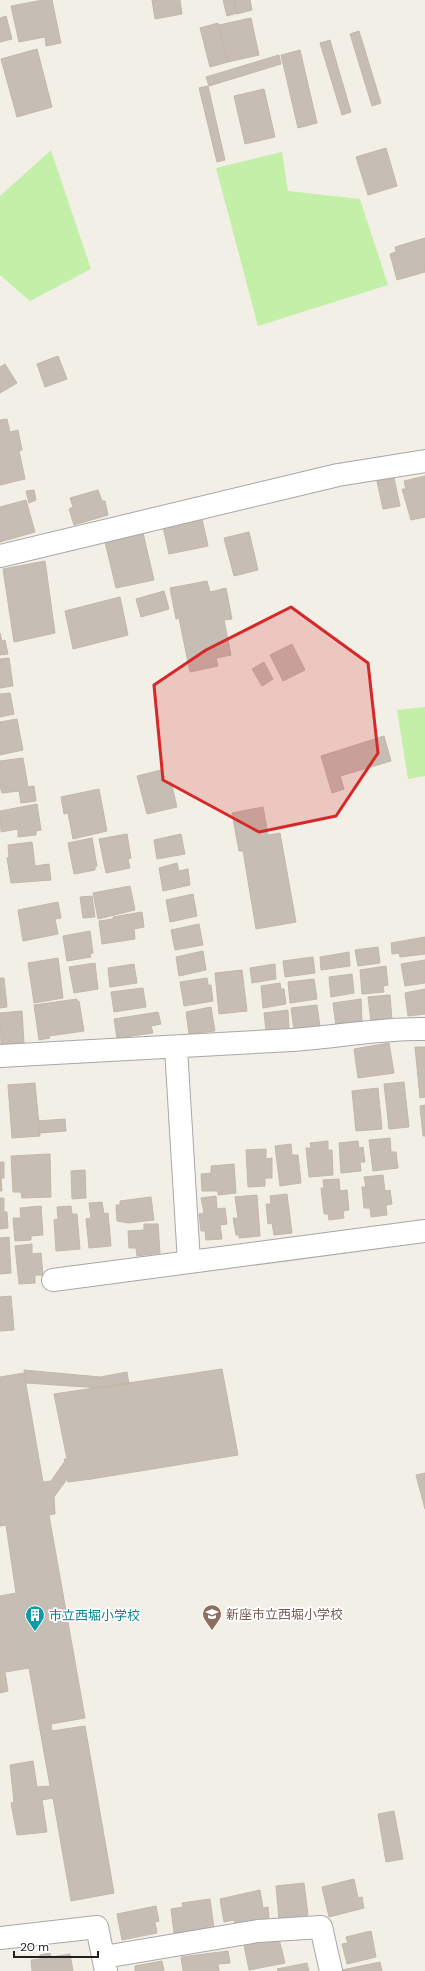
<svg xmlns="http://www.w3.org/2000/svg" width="425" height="1971" font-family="'DM Sans','Noto Sans JP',sans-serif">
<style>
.grass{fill:#c4efa8}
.building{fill:#c6beb5;stroke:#c5b7a7}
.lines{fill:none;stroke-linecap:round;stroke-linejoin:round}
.minor-casing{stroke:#a7a7a7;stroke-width:24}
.minor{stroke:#fff;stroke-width:22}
.marked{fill:#d62828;fill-opacity:0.2;stroke:#d62828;stroke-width:3;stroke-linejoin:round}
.labels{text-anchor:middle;stroke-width:3.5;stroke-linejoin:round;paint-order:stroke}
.education-label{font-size:13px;fill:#785e54;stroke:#fff;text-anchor:start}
.culture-label{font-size:13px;fill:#0d838f;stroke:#fff;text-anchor:start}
</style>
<rect width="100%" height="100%" fill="#f1efe6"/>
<path class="grass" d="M51 150 91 269 30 301 0 275V196Z
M282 152 288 191 360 199 388 285 258 326 216 168Z
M425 707V776L408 779 397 710Z"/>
<path class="building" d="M43 0H52L61 43 46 46 45 37 19 42 11 6Z
M152 0H180L182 14 155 19Z
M223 0H234L237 13 227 16Z
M234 0H250L252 10 237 14Z
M6 16 12 39 0 42V18Z
M251 18 259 55 228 62 219 25Z
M218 23 228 62 210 67 200 28Z
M359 31 381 103 372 106 350 34Z
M330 40 351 112 342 115 320 43Z
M37 49 52 107 17 117 1 59Z
M300 50 317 123 298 128 281 55Z
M279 55 281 64 209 86 206 77Z
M208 86 225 160 217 162 199 88Z
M264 89 275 137 245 144 234 96Z
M386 148 397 186 368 195 356 157Z
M425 238V272L397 280 390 254 396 252 395 247Z
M58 356 67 379 45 387 37 364Z
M5 364 17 383 0 393V367Z
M7 419 10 432 18 430 22 450 19 451 25 479 0 485V420Z
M425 476V517L411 520 402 489H406L404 481Z
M394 478 400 506 383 509 377 481Z
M34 490 36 500 29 503 26 491Z
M98 490 102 501H105L108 515 74 525 69 509 73 507 70 498Z
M26 500 35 532 0 542V507Z
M202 519 208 546 169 554 163 527Z
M249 532 258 570 234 576 224 538Z
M143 533 154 580 116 588 105 542Z
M45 561 55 633 14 642 3 569Z
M207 581 210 592 226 588 232 619 224 620 231 655 216 658 218 666 190 672 179 618 176 619 170 588Z
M164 591 169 609 141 617 136 599Z
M120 597 128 635 73 649 65 611Z
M0 633 2 641 5 640 8 654 0 655Z
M292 644 305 670 283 681 270 655Z
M9 658 13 686 0 688V659Z
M264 662 273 679 262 686 252 669Z
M10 693 14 714 0 717V694Z
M17 719 23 750 0 755V722Z
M384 736 391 761 340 776 344 789 332 793 321 756Z
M23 758 28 787 34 786 36 801 21 803 19 791 2 793 0 787V761Z
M161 770 165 784 171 782 177 807 147 814 137 776Z
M99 789 107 831 73 839 68 813 64 814 61 797Z
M37 804 41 830 36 831V835L18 837V829L1 832 0 811Z
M263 807 268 835 280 833 296 922 256 929 243 851H239L232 813Z
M127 834 131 858 128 859 130 868 106 873 99 839Z
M181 834 185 854 157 859 154 840Z
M92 838 97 866 95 867V870L74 874 68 843Z
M32 842 35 866 49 864 51 880 11 883 7 858 9 857 8 845Z
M177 863 179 871 188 869 190 885 163 891 159 868Z
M130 886 135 910 98 919 93 893Z
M193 894 197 916 170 922 166 900Z
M92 896 95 917 83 918 80 897Z
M58 902 61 918 55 919 58 934 23 941 18 910Z
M142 912 144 927 134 929 135 939 102 944 99 921 113 919V917Z
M199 924 203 945 175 950 171 930Z
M90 931 93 953 90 954 91 957 67 961 63 936Z
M425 937V954L400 957 399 953 392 954 391 943Z
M378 947 380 963 358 966 355 950Z
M203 951 206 970 179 976 176 957Z
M349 952 350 966 321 970 320 957Z
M313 957 315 973 285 977 283 961Z
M58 958 63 998 34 1003 28 963Z
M425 960V983L405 986 401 964Z
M95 963 98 989 74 993 69 967Z
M134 964 137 983 110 987 108 968Z
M275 964 276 979 252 983 250 968Z
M386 966 388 985 383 986 384 992 362 994 360 970Z
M242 970 247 1011 219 1014 215 973Z
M352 974 354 993 331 997 329 977Z
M0 978H4L7 1007 0 1008Z
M207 978 208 985H211L213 1001 184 1006 180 982Z
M314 979 317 999 290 1003 288 982Z
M280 983 281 989H284L286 1004 263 1008 261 986Z
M143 988 146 1007 114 1012 111 992Z
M425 989V1014L408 1016 405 993Z
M390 995 392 1020 371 1022 368 997Z
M77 999V1001H79L84 1031 49 1036 50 1038 39 1040 34 1005Z
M361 999 362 1023 336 1027 333 1003Z
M317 1005 320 1026 294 1030 291 1008Z
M211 1007 215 1031 189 1034 186 1012Z
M288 1010 289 1028 266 1031 264 1013Z
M22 1011 24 1043 1 1045 0 1013Z
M158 1012 161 1024 151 1026 153 1033 117 1038 114 1019Z
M389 1043 394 1073 358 1078 354 1049Z
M415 1047H425V1097L420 1098Z
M404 1082 409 1127 389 1129 384 1084Z
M35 1083 40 1136 12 1138 8 1085Z
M378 1088 382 1129 356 1131 352 1091Z
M425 1105V1136H423L420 1106Z
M65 1119 66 1131 39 1133 38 1121Z
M390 1138 391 1152H396L398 1168 373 1171 369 1140Z
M328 1141V1150H332L333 1175 309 1177 306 1148H311L310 1143Z
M358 1141 359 1148 363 1147 365 1162H360L361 1171 341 1173 339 1143Z
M291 1144 292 1155H298L301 1183 280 1186 275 1146Z
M266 1149V1159L272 1158V1178H265V1186L248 1187 246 1150Z
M50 1154 51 1197 22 1198 21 1192H13L11 1156Z
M0 1162H4V1178H1L2 1191H0Z
M234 1164 236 1193 218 1195V1191H202L201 1174 211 1173V1166Z
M85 1170 86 1198 72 1199 71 1171Z
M383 1175 385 1191 390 1190 392 1204 386 1205 387 1215 371 1217 370 1208H364L362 1187H366L364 1177Z
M339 1179 340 1191 347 1190 349 1210 343 1211 344 1218 329 1220 328 1214H324L321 1188H324L323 1180Z
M287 1194 292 1233 274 1235 272 1223 268 1224 266 1204H271L270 1196Z
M257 1195 260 1236 239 1238V1235H236L233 1218H238L235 1197Z
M216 1196 217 1209 225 1208 227 1224 220 1225 222 1239 206 1240 205 1231H201L199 1214 204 1213 201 1198Z
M151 1197 154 1220 128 1223 117 1221 116 1205H120V1201Z
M0 1198H4V1212H7L8 1228 0 1229Z
M102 1202 104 1214 108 1213 111 1246 89 1248 86 1219 91 1218 89 1203Z
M41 1206 43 1235 31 1236V1240L15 1241 13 1218H21L20 1208Z
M71 1206 72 1214H77L80 1249 56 1251 54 1220 58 1219 57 1207Z
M144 1224H158L160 1253 137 1256 136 1248H129L128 1231 144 1230Z
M9 1237 11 1273 0 1274V1238Z
M32 1244V1254L41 1253 43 1275H35V1283L19 1284 15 1246Z
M11 1296 14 1330 0 1331V1297Z
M222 1369 238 1455 91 1479 68 1482 67 1479 54 1497 55 1514 49 1515 85 1718 51 1724 52 1731 85 1726 114 1893 71 1901 53 1798 42 1800 47 1832 17 1835 11 1803 14 1802 10 1765 33 1761 37 1787 50 1786 29 1668 5 1672 8 1691 0 1693V1596L16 1593 6 1525 0 1526V1377L24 1373 43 1482 51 1481 65 1461 64 1459H67L54 1394Z
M24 1370 100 1377 127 1372 129 1384 101 1388 26 1383Z
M425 1473V1509L416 1475Z
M394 1811 403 1859 386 1862 378 1814Z
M354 1879 358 1898 362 1897 364 1908 329 1917 322 1887Z
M304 1883 308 1915 279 1919 276 1886Z
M260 1890 263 1908 268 1907 269 1918 235 1924 234 1920 224 1922 220 1899Z
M210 1899 214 1928 174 1933 171 1909 183 1907 182 1903Z
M156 1906 159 1921 155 1922 157 1933 122 1940 117 1914Z
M371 1931 376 1957 347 1964 342 1944 348 1943 346 1937Z
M279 1939 285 1963 249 1970 244 1945Z
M228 1951 230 1963 218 1964 219 1971H183L181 1957Z
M50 1953 51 1957 70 1954 73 1971H32L31 1960 40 1959V1955Z
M162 1961 164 1971H135V1966Z
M380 1962 382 1971H343L342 1970Z
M307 1963 309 1971H278L277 1969Z"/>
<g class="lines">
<g class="minor-casing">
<path id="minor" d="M0 556 338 475 425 461
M176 1048 189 1262
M0 1056C97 1051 194 1046 292 1040 336 1037 381 1028 425 1029
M53 1280 425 1231
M0 1938 97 1927 106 1971
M104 1957 258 1931 321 1927 331 1971"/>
</g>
<use href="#minor" class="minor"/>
</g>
<path class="marked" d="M291 607 368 663 378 753 336 816 259 832 163 780 154 685 206 650Z"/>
<defs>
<g id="school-pin" transform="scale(1)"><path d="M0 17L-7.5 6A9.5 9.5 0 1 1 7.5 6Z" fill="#8d6e63" stroke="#fff"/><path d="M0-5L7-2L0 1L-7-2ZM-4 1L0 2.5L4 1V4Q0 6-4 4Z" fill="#fff"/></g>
<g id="building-pin" transform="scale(1)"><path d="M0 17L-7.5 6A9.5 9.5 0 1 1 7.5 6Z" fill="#0f9aa8" stroke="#fff"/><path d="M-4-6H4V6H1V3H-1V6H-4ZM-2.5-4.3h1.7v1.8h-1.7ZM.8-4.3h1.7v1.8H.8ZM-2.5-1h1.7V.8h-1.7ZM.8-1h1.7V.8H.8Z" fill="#fff"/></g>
</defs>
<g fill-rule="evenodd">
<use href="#school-pin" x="212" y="1614"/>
<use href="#building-pin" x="35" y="1615"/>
</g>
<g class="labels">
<g class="education-label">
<text x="226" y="1619">新座市立西堀小学校</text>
</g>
<g class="culture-label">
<text x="49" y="1620">市立西堀小学校</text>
</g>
</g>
<path d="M14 1951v6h84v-6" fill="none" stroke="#202020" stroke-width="2"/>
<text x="20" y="1951" font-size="12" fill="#202020" stroke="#ffffff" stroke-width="3" paint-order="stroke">20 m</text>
</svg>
